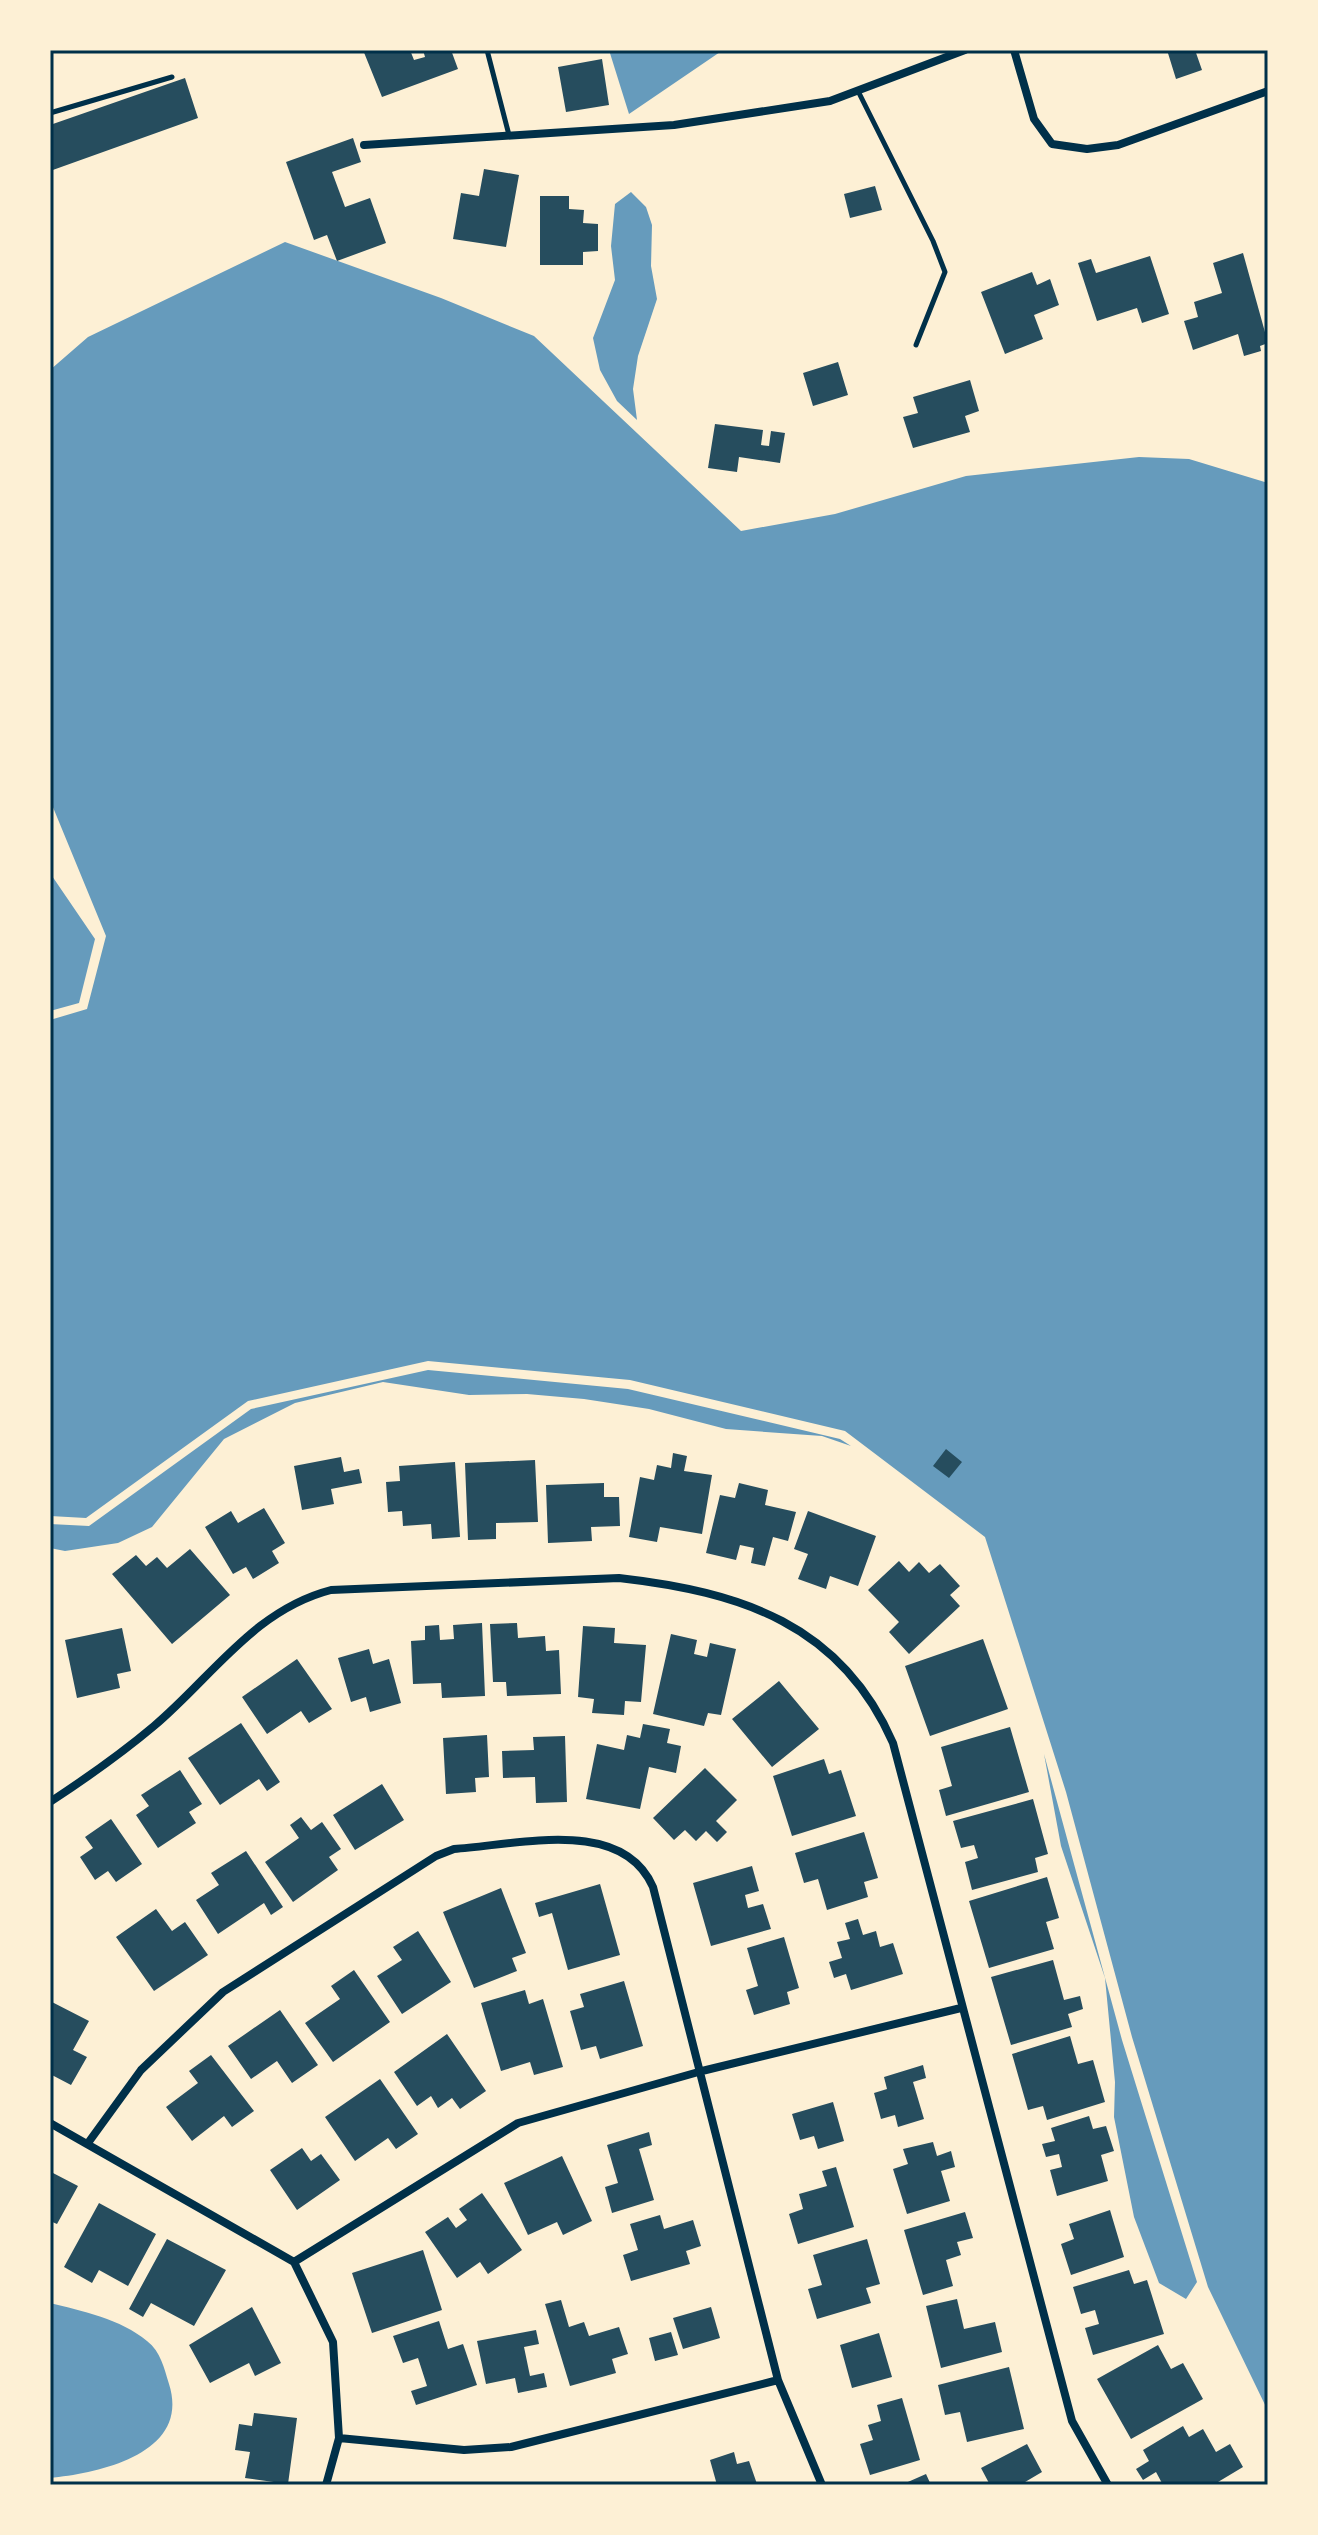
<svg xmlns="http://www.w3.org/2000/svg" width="1318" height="2535" font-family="'Asap Condensed',sans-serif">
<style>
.water{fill:#669bbc}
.building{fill:#264d5e}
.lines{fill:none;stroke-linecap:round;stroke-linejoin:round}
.service{stroke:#003049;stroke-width:5}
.minor{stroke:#003049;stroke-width:8}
.neatline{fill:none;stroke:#003049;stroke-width:3}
</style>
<rect width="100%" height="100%" fill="#fdf0d5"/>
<path class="water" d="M609 50H723L629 114Z
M631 192 646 207 652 225 651 266 657 299 638 356 633 389 637 420 617 401 600 370 593 338 615 280 611 246 615 204Z
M285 242 441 298 534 336 741 531 835 514 966 476 1139 457 1189 459 1268 483V2411L1208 2287 1132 2037 1066 1792 985 1537 845 1431 630 1380 428 1361 248 1401 86 1518 50 1516V1020L87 1009 106 936 50 800V370L88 337Z
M50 873 95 939 79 1003 50 1011Z
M428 1370 628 1389 840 1439 851 1446 822 1436 726 1429 649 1409 584 1399 527 1394 469 1395 383 1382 295 1403 224 1439 152 1527 118 1543 65 1551 50 1548V1524L89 1526 251 1409Z
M1044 1754 1122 2040 1197 2282 1186 2299 1159 2283 1134 2217 1114 2117 1115 2082 1105 1978 1061 1846Z
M50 2303C82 2311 121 2319 147 2341 161 2352 164 2368 169 2384 191 2453 101 2473 50 2478Z"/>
<path class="building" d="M363 50H410L414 60 425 57 423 50H451L458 69 382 97Z
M1167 50H1195L1202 70 1176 79Z
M602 59 609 105 566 112 558 67Z
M185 78 198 118 50 171V125Z
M353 138 361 162 332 172 345 207 370 198 386 243 337 261 327 235 314 240 286 162Z
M484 169 519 175 506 247 453 239 461 193 479 196Z
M875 186 882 210 850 218 844 194Z
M540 196H569V209L584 210 583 223 598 224V251L583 252V265H540Z
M1243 253 1268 343 1260 346 1261 351 1244 356 1238 334 1193 350 1184 321 1198 317 1194 302 1222 293 1213 263Z
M1150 256 1169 314 1142 323 1137 308 1097 321 1078 263 1091 259 1096 273Z
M1032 272 1037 285 1050 279 1059 305 1034 315 1043 339 1005 354 981 292Z
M838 362 848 395 813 406 803 373Z
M970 380 979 411 965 416 970 432 913 448 903 417 918 413 913 397Z
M715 424 763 430 761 445 769 446 771 431 785 433 780 463 739 457 737 472 708 468Z
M946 1449 962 1462 949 1478 933 1466Z
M673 1453 687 1456 684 1471 712 1475 702 1534 660 1527 657 1542 629 1537 640 1477 654 1480 657 1465 671 1468Z
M341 1457 344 1472 359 1469 362 1483 331 1489 334 1504 302 1510 294 1466Z
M535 1460 538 1522 496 1523V1539L468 1540 465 1463Z
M455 1462 460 1537 432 1539 431 1524 403 1526 402 1511 388 1512 386 1482 400 1481 399 1466Z
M604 1483V1497H619L620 1526 591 1527 592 1541 548 1543 546 1485Z
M739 1483 768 1490 765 1505 796 1512 788 1541 773 1537 765 1566 751 1563 754 1548 740 1545 736 1560 706 1553 720 1495 735 1498Z
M264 1508 285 1543 272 1551 279 1563 253 1579 246 1567 233 1574 205 1527 231 1511 238 1523Z
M808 1511 876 1536 858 1586 830 1576 826 1589 798 1579 808 1554 794 1549Z
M190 1549 230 1595 172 1644 112 1574 136 1555 146 1566 157 1557 167 1568Z
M899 1561 909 1572 919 1562 929 1573 940 1564 960 1586 950 1595 960 1606 909 1654 889 1632 899 1622 868 1590Z
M482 1623 485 1696 442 1698 441 1683 413 1684 411 1641 425 1640V1626L439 1625 440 1640 454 1639 453 1625Z
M517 1623 518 1638 545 1636 546 1651 559 1650 561 1694 507 1696 506 1682H493L490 1624Z
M583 1626 615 1628 614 1643 646 1645 641 1702 625 1701 624 1715 592 1713 594 1699 578 1697Z
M122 1628 131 1671 117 1674 120 1688 77 1698 65 1640Z
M671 1634 697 1640 694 1654 707 1657 710 1643 736 1649 721 1715 708 1713 704 1726 653 1714Z
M983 1639 1008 1709 930 1736 905 1666Z
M369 1649 373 1664 389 1659 401 1703 370 1712 366 1697 351 1702 338 1658Z
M297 1659 332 1709 309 1723 301 1711 267 1734 242 1697Z
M779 1681 819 1729 772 1767 732 1719Z
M241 1723 280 1782 267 1791 259 1779 220 1805 188 1758Z
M643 1724 670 1729 667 1743 681 1746 676 1773 649 1767 640 1809 586 1799 597 1744 624 1750 627 1735 640 1738Z
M1010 1727 1029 1792 946 1816 939 1790 952 1786 941 1747Z
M487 1735 489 1777 475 1778 476 1792 446 1794 443 1738Z
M565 1736 567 1802 536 1803 535 1777 503 1778 502 1751 534 1750 533 1737Z
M824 1759 829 1774 841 1770 856 1816 792 1836 773 1776Z
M705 1768 737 1800 716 1821 727 1832 717 1842 706 1831 696 1841 685 1830 674 1840 653 1818Z
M180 1770 202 1804 189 1812 196 1823 158 1848 136 1815 149 1806 141 1795Z
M382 1784 404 1820 355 1850 333 1815Z
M1033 1799 1048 1854 1035 1858 1038 1872 972 1890 965 1862 978 1858 974 1845 961 1848 953 1821Z
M301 1817 311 1830 322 1822 341 1849 329 1857 338 1870 293 1902 265 1862 299 1838 290 1825Z
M111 1819 142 1864 116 1882 108 1871 95 1880 80 1857 93 1848 85 1837Z
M864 1832 878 1878 864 1882 868 1897 827 1910 818 1879 804 1883 795 1853Z
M246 1851 283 1907 271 1915 264 1903 218 1934 196 1900 219 1885 211 1873Z
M752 1866 759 1891 745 1895 748 1908 763 1904 771 1929 711 1946 693 1883Z
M1047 1877 1059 1918 1046 1922 1054 1949 989 1968 969 1901Z
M600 1884 620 1955 568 1970 552 1913 539 1917 535 1903Z
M501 1888 526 1953 512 1958 517 1971 474 1988 443 1912Z
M156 1909 172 1931 185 1922 208 1955 154 1991 116 1937Z
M858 1919 863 1935 876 1931 880 1947 893 1943 903 1974 851 1990 846 1974 834 1978 829 1962 842 1958 837 1942 850 1939 845 1923Z
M418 1931 451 1982 402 2014 377 1976 402 1960 393 1947Z
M784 1937 799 1988 787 1992 790 2004 754 2015 746 1990 758 1986 747 1948Z
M1053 1960 1064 2000 1080 1996 1083 2009 1068 2014 1072 2027 1011 2045 991 1977Z
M354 1970 390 2022 333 2062 305 2023 340 1999 331 1986Z
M624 1981 643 2046 600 2059 596 2046 581 2050 570 2011 584 2007 580 1994Z
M525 1990 529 2004 543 1999 563 2067 534 2075 530 2062 501 2071 481 2003Z
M50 2001 89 2021 73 2050 87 2057 71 2085 50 2074Z
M280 2010 318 2065 292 2083 277 2061 251 2079 228 2046Z
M447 2034 486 2091 460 2109 452 2098 438 2108 431 2096 417 2106 394 2072Z
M1070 2036 1078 2064 1093 2060 1105 2102 1047 2120 1043 2106 1028 2110 1012 2054Z
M211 2055 254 2111 232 2127 224 2116 192 2141 166 2107 198 2083 189 2071Z
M923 2065 926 2078 913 2082 924 2119 898 2127 895 2115 881 2119 874 2093 887 2089 884 2077Z
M380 2079 418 2134 396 2149 388 2138 355 2161 325 2117Z
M833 2102 844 2141 818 2149 814 2136 800 2140 792 2114Z
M1089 2116 1093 2129 1106 2126 1114 2151 1101 2155 1108 2181 1057 2196 1050 2170 1062 2167 1059 2154 1046 2157 1042 2144 1055 2141 1051 2128Z
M649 2132 652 2145 639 2149 654 2200 612 2213 605 2187 618 2183 607 2145Z
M933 2142 937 2156 951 2151 955 2167 941 2171 950 2201 907 2214 893 2169 908 2164 903 2149Z
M302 2148 311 2161 321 2154 340 2180 297 2210 270 2170Z
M562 2156 592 2221 563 2235 557 2222 528 2235 504 2183Z
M836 2167 854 2227 798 2244 789 2214 803 2209 799 2194 827 2186 822 2171Z
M53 2173 78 2186 57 2224 50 2221V2179Z
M482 2193 522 2250 488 2274 480 2262 457 2278 425 2232 448 2217 456 2228 467 2220 459 2209Z
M99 2203 156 2234 128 2286 99 2270 92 2283 64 2267Z
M1110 2210 1124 2257 1071 2275 1061 2244 1074 2239 1069 2224Z
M965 2212 973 2238 957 2242 961 2255 946 2260 953 2286 923 2295 904 2230Z
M660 2215 664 2229 693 2220 701 2246 686 2251 690 2264 631 2281 623 2255 638 2250 630 2224Z
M167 2239 226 2270 194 2326 151 2303 143 2317 129 2309Z
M867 2239 880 2284 866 2288 871 2303 817 2319 808 2289 822 2285 813 2255Z
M423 2250 442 2310 372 2333 352 2273Z
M1129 2270 1134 2284 1147 2280 1164 2334 1093 2355 1085 2328 1099 2324 1095 2310 1081 2314 1073 2287Z
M957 2299 964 2329 995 2322 1002 2352 941 2368 926 2306Z
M561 2300 569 2327 584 2322 589 2336 619 2327 628 2354 612 2359 616 2373 570 2386 545 2304Z
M252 2307 281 2363 255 2376 249 2363 210 2383 189 2345Z
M711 2307 720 2338 683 2349 673 2318Z
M439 2321 448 2349 463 2344 477 2385 416 2405 411 2391 427 2386 418 2358 403 2363 393 2336Z
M536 2330 539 2344 524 2347 530 2376 544 2373 547 2387 518 2393 515 2378 486 2384 477 2341Z
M671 2332 678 2355 655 2361 649 2338Z
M879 2333 892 2377 852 2388 840 2345Z
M1158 2345 1171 2369 1183 2363 1203 2399 1131 2439 1097 2379Z
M1009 2367 1024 2429 967 2442 960 2412 945 2415 938 2385Z
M902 2398 920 2460 870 2475 860 2444 873 2440 868 2425 881 2421 877 2405Z
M254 2413 297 2418 288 2484 245 2478 250 2452 235 2450 239 2424 252 2426Z
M1183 2426 1189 2437 1203 2429 1216 2452 1230 2444 1243 2467 1213 2485H1163L1156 2472 1143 2480 1136 2469 1149 2461 1143 2450Z
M1027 2444 1042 2472 1020 2485H990L981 2468Z
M734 2452 737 2464 749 2461 757 2484 717 2485 710 2460Z
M926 2474 931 2485H901Z"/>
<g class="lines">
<path class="service" d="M487 50 509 135
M858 91 933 241 945 272 916 345
M50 113 172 77"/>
<path class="minor" d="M1014 50 1034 119 1052 144 1087 149 1118 145 1268 91
M364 145 674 125 830 101 965 50
M50 1802C85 1779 122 1753 154 1726 212 1677 254 1610 331 1590L619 1578C741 1592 841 1624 893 1743L1072 2421 1108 2485
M50 2123 294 2262 333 2342 339 2438 326 2485
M88 2143 141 2070 223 1992 436 1856 454 1849C517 1845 622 1816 653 1887L778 2380 822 2485
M294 2262 518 2123 702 2071 961 2008
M339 2438 464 2450 511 2447 778 2380"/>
</g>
<rect width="1318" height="2535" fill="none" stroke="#fdf0d5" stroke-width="104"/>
<rect x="52" y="52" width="1214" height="2431" class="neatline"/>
</svg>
